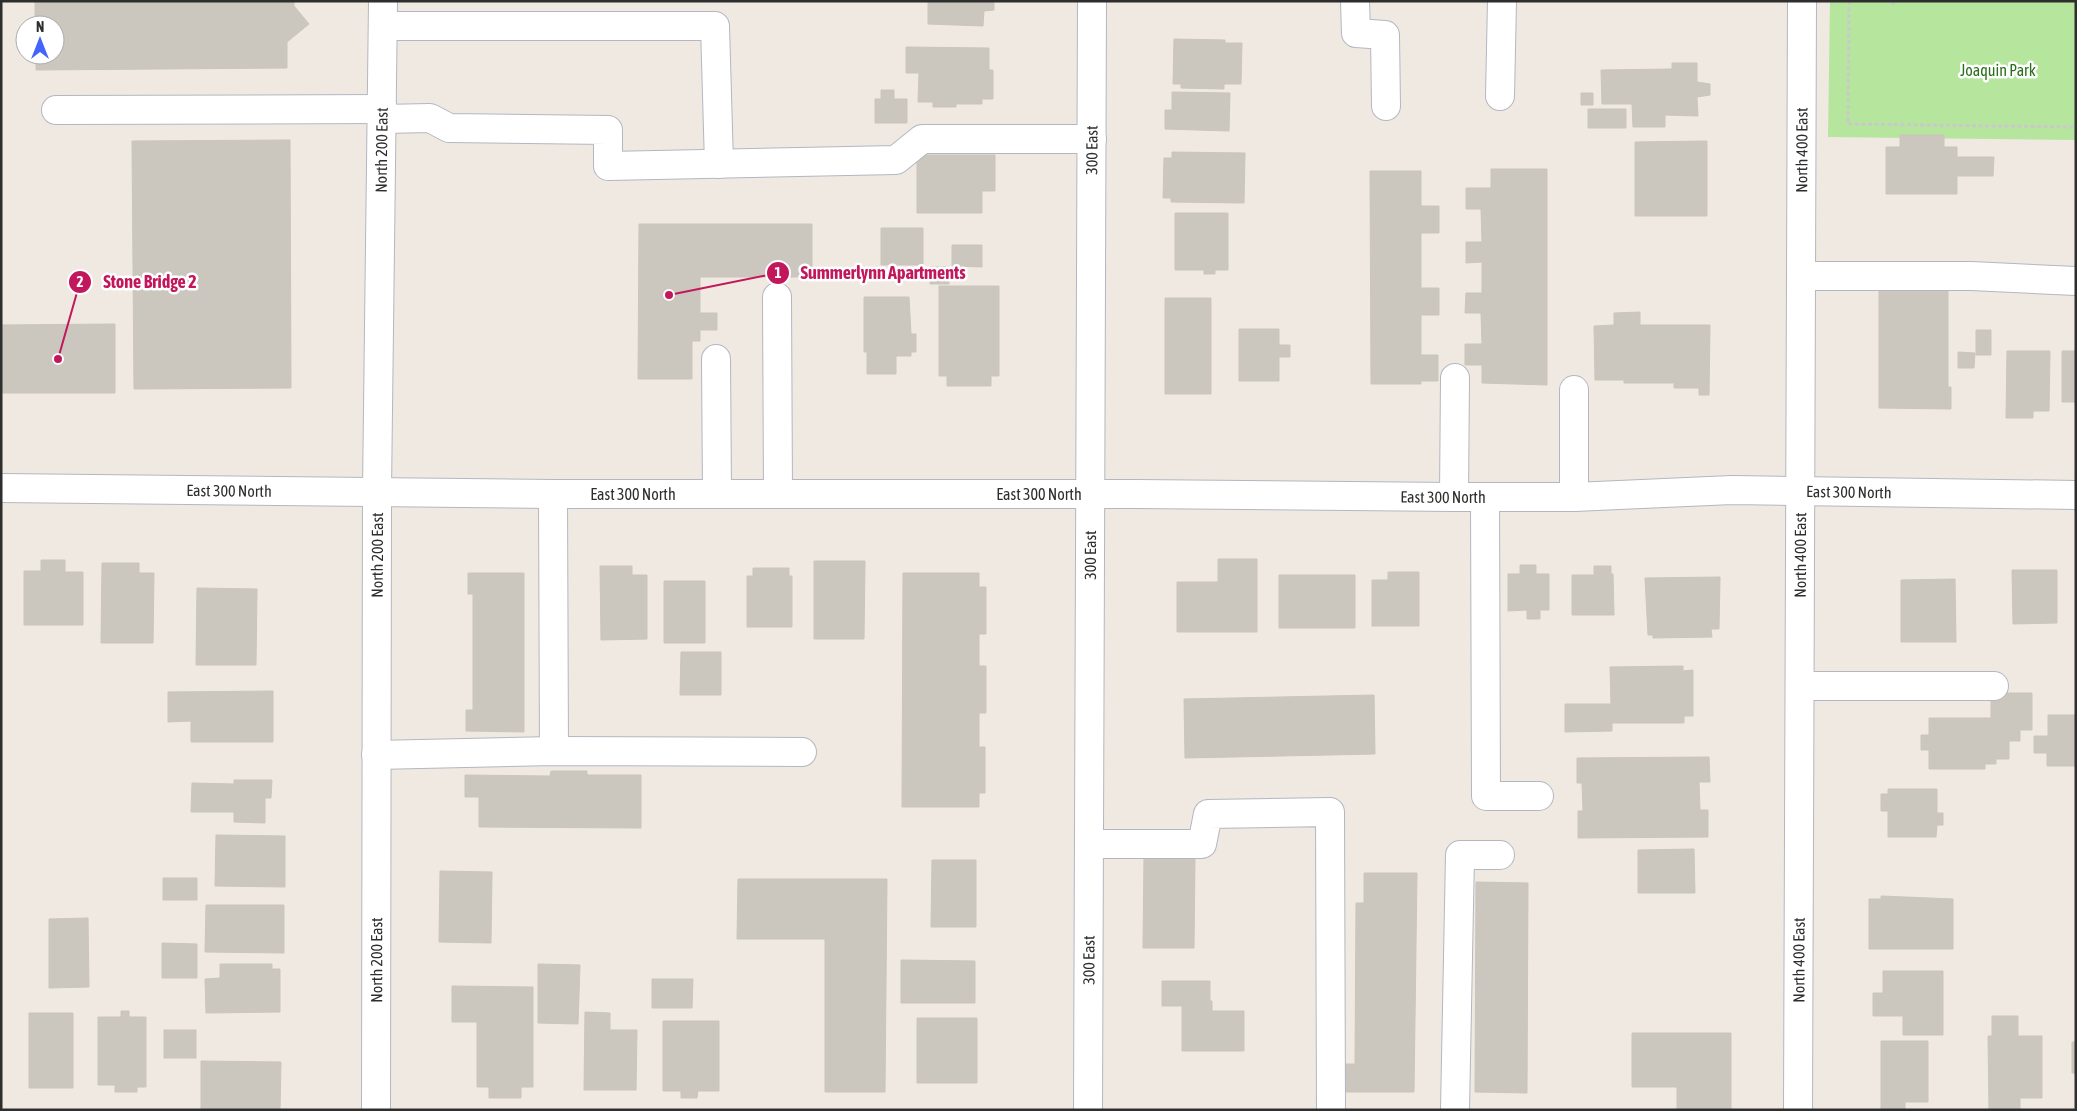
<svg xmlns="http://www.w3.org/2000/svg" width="2077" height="1111" font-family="'Asap Condensed',sans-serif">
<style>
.green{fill:#b6e59e}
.building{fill:#cbc7bf;stroke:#cbc5ba}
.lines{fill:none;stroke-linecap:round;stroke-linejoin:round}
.minor-casing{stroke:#b4b7c1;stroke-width:30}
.path{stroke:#c9c9c9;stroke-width:3;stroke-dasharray:4 2.5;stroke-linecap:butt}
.minor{stroke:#fff;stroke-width:28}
.labels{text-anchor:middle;stroke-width:5;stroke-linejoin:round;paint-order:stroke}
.park-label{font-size:16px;fill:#2c6e1b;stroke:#fff}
.street-label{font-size:16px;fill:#2e2e2e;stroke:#fff}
.leader{fill:none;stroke:#c2185b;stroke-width:2}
.callout-dot{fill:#c2185b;stroke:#fff;stroke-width:2}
.mark-label{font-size:15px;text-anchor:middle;font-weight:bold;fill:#fff}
.callout-label{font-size:18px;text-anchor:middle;font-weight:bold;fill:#c2185b;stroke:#fff;stroke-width:5;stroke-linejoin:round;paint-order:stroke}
</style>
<rect width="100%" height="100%" fill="#efe9e1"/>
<path class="green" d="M1830 1H2076V140L1828 137Z"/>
<path class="building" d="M35 1H294V6L309 24 287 42V68L36 70V55H55V25H35Z
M928 1H994V10L984 11 983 26 928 24Z
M1174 39 1225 40V43H1242L1241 84H1224V89L1181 88V84H1173Z
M906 47 989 48V70H993V99H982V104H956V107H933V102H918L919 73H906Z
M1672 63H1697V82L1710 84V95L1697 97 1698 116 1665 115V127H1633L1632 104H1602L1601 70 1672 69Z
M881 90H894V99H907V123H875V99H881Z
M1172 92 1230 93 1229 131 1165 129V110H1172Z
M1581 93H1593V105H1581Z
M1588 109H1626V128H1588Z
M1900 135H1944V147H1957V157H1994L1993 176H1957V194H1886V147H1900Z
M290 140 291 388 134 389 132 141Z
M1707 141V216H1635V142Z
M1172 152 1245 153 1244 203 1171 202V198H1163L1164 158H1172Z
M917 155H995V191H982V213H917Z
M1491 169H1547V385L1482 383V365H1465V344H1482L1481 313H1465L1466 293H1482V262L1466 263V242H1482L1481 209H1466V188H1491Z
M1370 171H1421V206H1439V233H1421V288H1439V315H1421V355H1438V381H1421V384H1371Z
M1175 213H1228V270H1215V274H1204V270H1175Z
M639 224H812V277H700V313H717V330H700V341H692V379H638Z
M881 228H923V265H881Z
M952 245H982V267L952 266Z
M930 267H949V284H930Z
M939 286H999V376H991V386H947V376H939Z
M1879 288H1948V387H1951V409L1879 408Z
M864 297H909L911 334H916V352H911V356H896V374H867V352H864Z
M1165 298H1211V394H1165Z
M1640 312V325H1710L1709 395H1699V388H1674V380L1673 383H1624V380H1595L1594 326 1614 325V313Z
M115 324V393H1V325Z
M1239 329H1279V345H1290V357H1279V381H1239Z
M1976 330H1991V355H1976Z
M2007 351H2050L2049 411H2033V418H2006Z
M2062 351H2076V402H2062Z
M1958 352 1975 353 1974 368H1958Z
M1218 559H1257V632H1177V582H1218Z
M41 560H65V572H83V625H24V571H41Z
M814 561H865L864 639H814Z
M102 563H139V573H154L153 643H101Z
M1520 565H1536V574H1549V610H1540V619H1527V610L1508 611V574H1520Z
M600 566H632V575H647V639L601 640Z
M1594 566H1611V574H1613L1614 615H1572V575H1594Z
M753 568H789V576H792V627H747V576H753Z
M2012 570H2057V623L2013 624Z
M1388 572H1419V626H1372V580H1388Z
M468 573H524V732L466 731V710H473V594H468Z
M903 573H979V587H986V634H979V666H986V713H979V747H985V793H979V807H902Z
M1279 575H1355V628H1279Z
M1720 577 1719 629H1711L1712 637 1653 638V635H1648L1645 578Z
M1955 579 1956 642H1901V580Z
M664 581H705V643H664Z
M197 588 257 589 256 665H196Z
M681 652H721V695H680Z
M1683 666V671L1693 670V716H1684V723H1612V731L1565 732V704H1611L1610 667Z
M273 691V742H191V721L168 722V692Z
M1991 693H2032V730H2020V741H2009V759H1996V764H1985V769H1929V750H1921V735H1929V718H1991Z
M1374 695 1375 754 1185 758 1184 699Z
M2048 715H2075V766H2047V753H2034V736H2048Z
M1709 757 1710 782H1699L1700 810H1708V837L1578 838V811H1583L1582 783H1577V758Z
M551 771H587V775H641V828L479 827V797H465V775L550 776Z
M234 780H272L271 798H265V823L234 822V812H191L192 783 234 784Z
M1888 789H1937V813H1943V825H1937L1936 837H1888V811H1881V794H1888Z
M216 835 285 836V887L215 886Z
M1694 849 1695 893H1638V850Z
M1144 856H1195L1194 948H1143Z
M932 860H976V927H931Z
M440 871 492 872 491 943 439 942Z
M1364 873H1417L1414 1092H1336V1064H1355L1356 903H1364Z
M163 878H197V900H163Z
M738 879H887L885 1092H825V939H737Z
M1476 882 1528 883 1527 1093 1475 1092Z
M1881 896 1953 899V949H1869V899H1881Z
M206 905H284V953L205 952Z
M88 918 89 987 49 988V919Z
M162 943 197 944V978H162Z
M901 960 975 961V1003H901Z
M220 964H272V969H280V1012L206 1013 205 979 220 978Z
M538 964 580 965 578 1024 538 1023Z
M1883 971H1943V1035H1903V1016H1873V993H1883Z
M652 979H693L692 1008H652Z
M1162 981H1210V1001H1212V1011H1244V1051H1182V1006H1162Z
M452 986 533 987V1087H521V1098H489V1087H477V1022H452Z
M121 1011H129V1017H146V1087H137V1092H115V1085H98V1017H121Z
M585 1012 610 1013V1030H637L636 1090H584Z
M29 1013H73V1088H29Z
M1992 1016H2018V1036H2042V1098H2020V1110H1989L1988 1036H1992Z
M917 1018H977V1083H917Z
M663 1021H719V1091H698L697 1098H681V1091H663Z
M164 1030H196V1058H164Z
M1632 1033H1731V1110H1677V1087H1632Z
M1881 1041H1928V1102H1905V1109H1881Z
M2072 1042H2076V1073H2072Z
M201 1061 281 1062 280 1110H201Z"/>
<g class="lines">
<g class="minor-casing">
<g id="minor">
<path d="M1355 1 1356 33 1385 35 1386 106"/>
<path d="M383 26H715L719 164"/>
<path d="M1500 96 1502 1"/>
<path d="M56 110 383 109"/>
<path d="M383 119 430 118 449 128 608 130V166L896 160 922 139H1092"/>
<path d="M1802 276H1971L2076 281"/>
<path d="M777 297 778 494"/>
<path d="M716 359 717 494"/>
<path d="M1574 390V497"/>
<path id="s1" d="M1 488 553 494H1137L1454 497H1574L1732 490 2076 495"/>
<path d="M553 494 554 751"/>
<path d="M1454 497 1455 378"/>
<path d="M1485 497 1486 796H1539"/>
<path d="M1801 686H1994"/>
<path d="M376 755 554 751 802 752"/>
<path d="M1090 844H1202L1208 814 1330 812 1331 1110"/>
<path id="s2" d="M376 1110 377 491 383 1"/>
<path id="s3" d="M1088 1110 1092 1"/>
<path d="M1455 1110 1460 855H1500"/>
<path id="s4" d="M1798 1110 1802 1"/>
</g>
</g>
<path class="path" d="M1849 1 1848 124 2076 127
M1893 1V7"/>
<use href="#minor" class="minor"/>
</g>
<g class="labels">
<g class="park-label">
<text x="1998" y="76">Joaquin Park</text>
</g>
<g class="street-label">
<text dy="6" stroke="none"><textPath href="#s2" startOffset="960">North 200 East</textPath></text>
<text dy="6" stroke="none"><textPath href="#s3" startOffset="960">300 East</textPath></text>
<text dy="6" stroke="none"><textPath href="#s4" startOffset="960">North 400 East</textPath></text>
<text dy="6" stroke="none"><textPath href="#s1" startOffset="228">East 300 North</textPath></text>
<text dy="6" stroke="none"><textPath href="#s1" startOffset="1848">East 300 North</textPath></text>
<text dy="6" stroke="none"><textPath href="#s1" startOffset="632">East 300 North</textPath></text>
<text dy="6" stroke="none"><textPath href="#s1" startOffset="1038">East 300 North</textPath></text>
<text dy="6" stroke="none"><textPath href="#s1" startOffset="1442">East 300 North</textPath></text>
<text dy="6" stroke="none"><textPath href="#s2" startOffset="555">North 200 East</textPath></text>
<text dy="6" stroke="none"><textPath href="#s3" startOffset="555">300 East</textPath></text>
<text dy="6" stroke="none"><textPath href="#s4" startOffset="555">North 400 East</textPath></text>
<text dy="6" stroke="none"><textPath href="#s2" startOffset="150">North 200 East</textPath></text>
<text dy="6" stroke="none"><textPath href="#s3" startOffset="150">300 East</textPath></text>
<text dy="6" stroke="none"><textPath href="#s4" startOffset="150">North 400 East</textPath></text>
</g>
</g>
<path class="leader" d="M669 295L778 273M58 359L80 282"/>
<g class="callout-dot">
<circle cx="669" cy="295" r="5"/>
<circle cx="58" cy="359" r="5"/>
<circle cx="778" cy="273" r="12"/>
<circle cx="80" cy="282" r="12"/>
</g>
<g class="mark-label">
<text x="778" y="278">1</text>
<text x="80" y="287">2</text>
</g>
<g class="callout-label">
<text x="883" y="279">Summerlynn Apartments</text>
<text x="150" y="288">Stone Bridge 2</text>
</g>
<rect width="2077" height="1111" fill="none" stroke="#2e2e2e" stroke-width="5"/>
<g transform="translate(40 40)"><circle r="24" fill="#ffffff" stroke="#ababab"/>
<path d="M0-4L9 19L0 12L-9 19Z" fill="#4264fb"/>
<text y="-8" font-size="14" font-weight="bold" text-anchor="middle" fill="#2e2e2e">N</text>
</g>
</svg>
